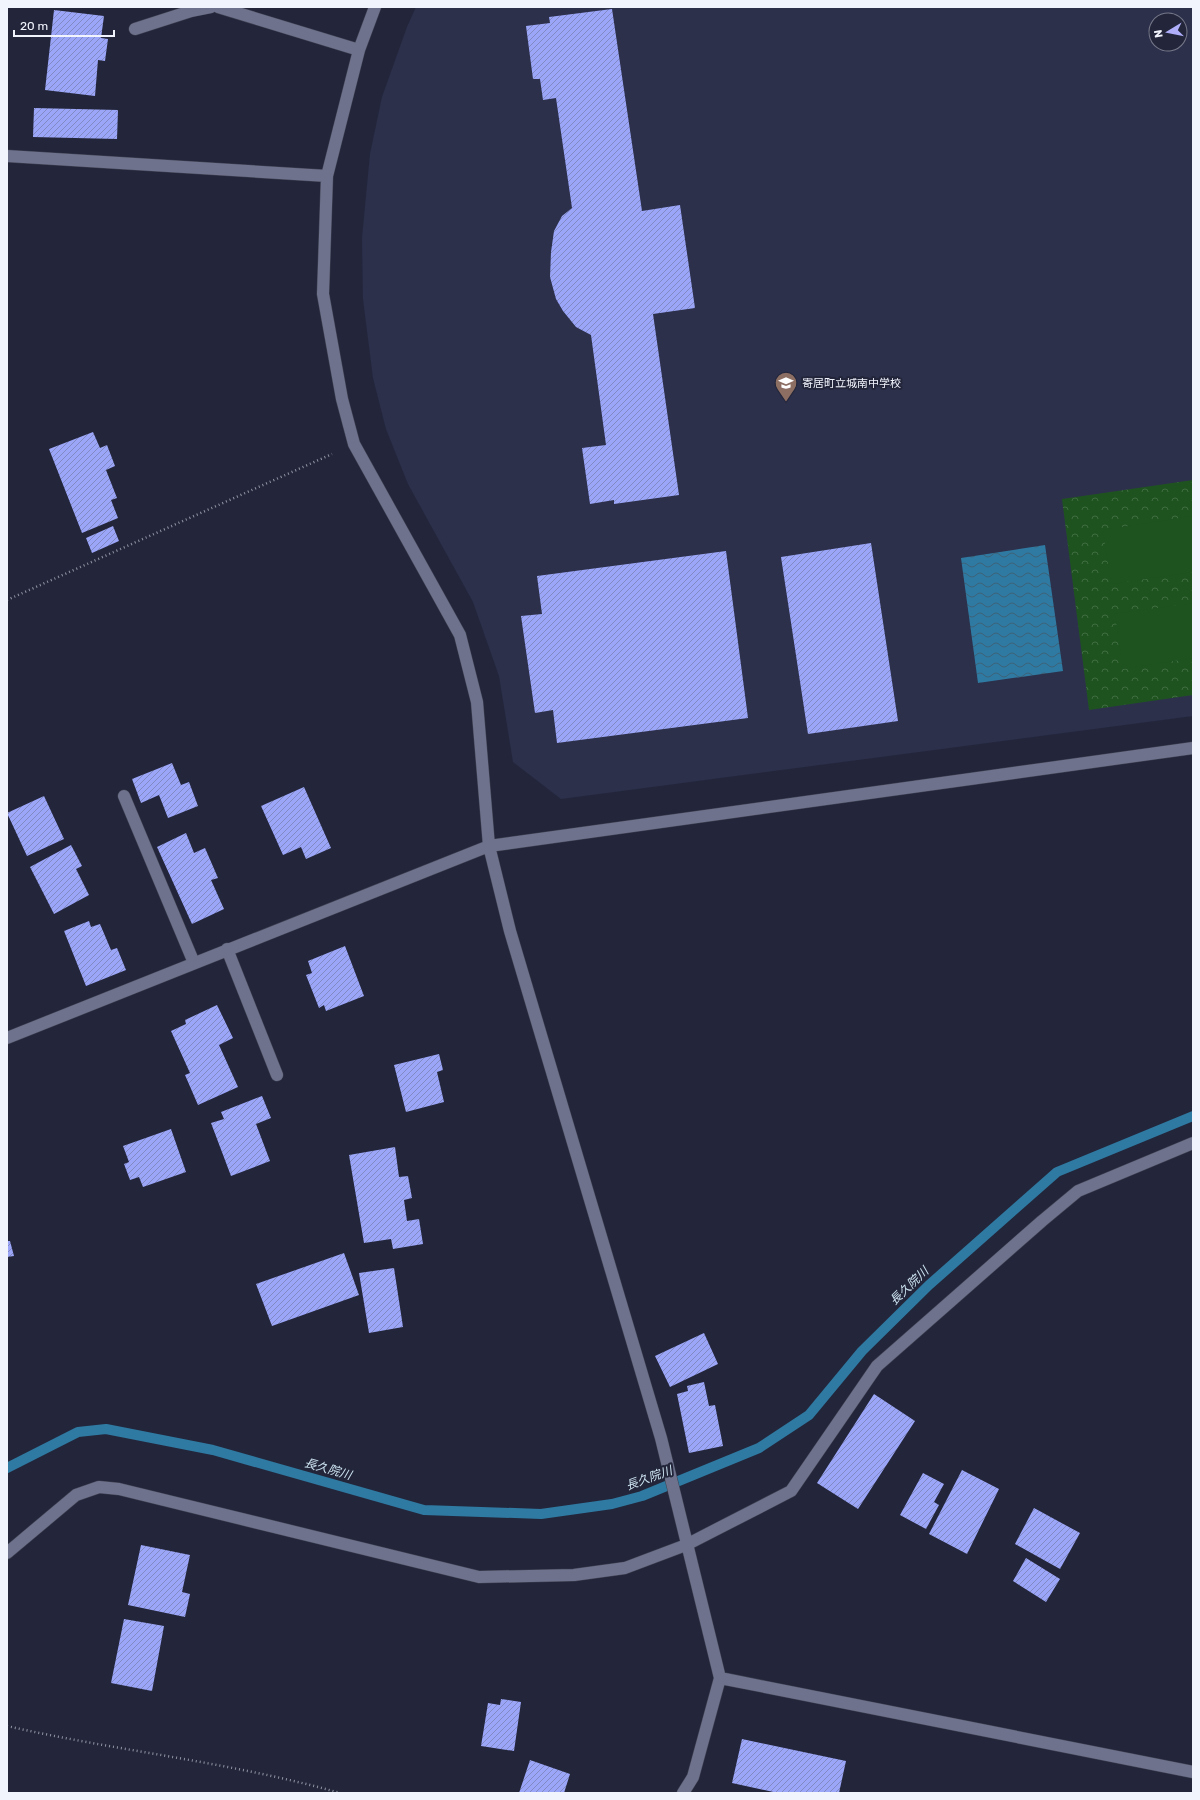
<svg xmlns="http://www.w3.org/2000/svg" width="1200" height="1800" font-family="Rubik,'Noto Sans JP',sans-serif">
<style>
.built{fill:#2c304b;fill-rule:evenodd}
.forest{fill:url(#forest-crowns)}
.pitch{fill:#1e5320}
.water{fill:url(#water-waves)}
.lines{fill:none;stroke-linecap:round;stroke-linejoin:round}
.stream{stroke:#2f7aa2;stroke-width:10}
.building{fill:url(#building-hatch)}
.minor-casing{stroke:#3f4152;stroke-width:13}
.path{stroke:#9194a2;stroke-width:2.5;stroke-dasharray:1 3;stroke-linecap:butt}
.minor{stroke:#6e728c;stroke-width:12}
.labels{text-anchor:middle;stroke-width:4;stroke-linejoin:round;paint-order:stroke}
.poi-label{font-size:11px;fill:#f2f4fd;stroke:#23263b;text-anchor:start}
.water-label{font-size:12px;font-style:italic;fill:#cee4f2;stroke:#23263b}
</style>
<defs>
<pattern id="forest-crowns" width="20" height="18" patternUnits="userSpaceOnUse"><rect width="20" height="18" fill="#1e5320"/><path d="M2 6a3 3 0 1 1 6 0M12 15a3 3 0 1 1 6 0" fill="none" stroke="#3f6c41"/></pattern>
<pattern id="water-waves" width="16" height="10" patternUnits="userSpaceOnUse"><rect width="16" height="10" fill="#2f7aa2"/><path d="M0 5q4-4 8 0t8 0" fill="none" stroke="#3c6277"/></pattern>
<pattern id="building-hatch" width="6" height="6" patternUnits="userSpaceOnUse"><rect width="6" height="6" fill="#9ba6f8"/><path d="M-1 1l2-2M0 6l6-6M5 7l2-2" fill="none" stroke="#828ac4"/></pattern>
</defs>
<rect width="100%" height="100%" fill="#23263b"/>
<path class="built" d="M416 7H1193V716L561 799 513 762 499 676 473 602 408 484 386 429 373 378 363 299 362 238 370 154 382 97 407 27ZM1156 20H1180V44H1156Z"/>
<path class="forest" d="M1193 480V695L1089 710 1062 499Z"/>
<path class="pitch" d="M1193 516V572L1111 584 1103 530Z
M1193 603V658L1123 669 1115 614Z"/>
<path class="water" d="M1045 545 1063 671 978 683 961 558Z"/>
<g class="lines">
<path class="stream" d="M7 1468 78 1432 106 1429 213 1450 424 1510 541 1514 612 1504 642 1496 759 1448 809 1415 862 1351 929 1285 1057 1172 1193 1116"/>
</g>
<path class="building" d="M612 9 642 211 680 205 695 308 653 314 679 495 614 504V500L590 504 582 448 606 445 591 335 576 327 563 311 556 299 550 277 551 252 554 231 562 216 572 208 556 98 543 100 540 79H533L526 26 550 23 549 17Z
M54 10 104 16 101 38 108 39 105 61 98 60 95 96 45 90Z
M34 108 118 110 117 139 33 137Z
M93 432 100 448 107 445 115 466 106 470 117 498 111 500 118 518 82 533 49 449Z
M113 526 119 541 92 553 86 538Z
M871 543 898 721 808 734 781 557Z
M726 551 748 718 557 743 553 710 535 713 521 616 542 614 537 576Z
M172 763 181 785 189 782 198 806 168 818 159 795 141 803 132 779Z
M304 787 331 848 306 859 301 847 283 855 261 806Z
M44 796 64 839 27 856 7 813Z
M186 833 194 853 205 848 218 878 211 880 224 909 192 924 157 847Z
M71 845 82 866 76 869 89 895 54 914 30 867Z
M89 921 91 927 100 924 111 950 117 948 126 970 86 986 64 931Z
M345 946 364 996 326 1011 324 1005 319 1008 306 975 312 973 308 961Z
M217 1005 233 1038 219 1045 238 1087 198 1105 185 1075 190 1073 171 1031 186 1024 185 1020Z
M439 1054 443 1070 437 1072 444 1102 406 1112 394 1065Z
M262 1096 271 1118 256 1124 270 1161 231 1176 211 1123 224 1119 221 1112Z
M171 1129 186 1172 143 1187 139 1177 130 1180 124 1164 129 1162 123 1146Z
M395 1147 399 1177 408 1176 412 1198 404 1200 407 1221 419 1219 423 1244 393 1249 391 1239 364 1243 349 1155Z
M7 1241H10L14 1256 7 1257Z
M344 1253 359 1295 272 1326 256 1284Z
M394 1268 403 1327 369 1333 359 1273Z
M704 1333 718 1364 670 1387 655 1356Z
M704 1382 709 1406 715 1405 723 1446 689 1453 677 1394 688 1391 687 1386Z
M874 1394 915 1421 858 1509 817 1483Z
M962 1470 999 1489 967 1554 929 1534Z
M923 1473 944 1484 934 1502 939 1505 926 1529 900 1515Z
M1034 1508 1080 1533 1060 1569 1015 1544Z
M141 1545 190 1555 182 1592 190 1594 185 1617 128 1605Z
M1026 1558 1060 1579 1046 1602 1013 1581Z
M124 1619 164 1626 152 1691 111 1683Z
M501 1699 521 1702 514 1751 481 1746 488 1703 500 1705Z
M742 1739 846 1761 839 1793H778L732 1783Z
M530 1760 570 1774 564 1793H519Z"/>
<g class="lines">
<g class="minor-casing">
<path id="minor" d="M218 7 359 50
M375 7 359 50 327 176 323 294 342 399 354 444 460 635 477 702 489 846 510 931 661 1438 720 1678 693 1777 683 1793
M135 29 191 11 211 7
M7 156 327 176
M124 796 194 963
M227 949 277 1075
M7 1038 489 846 1193 748
M7 1553 76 1495 99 1487 119 1489 479 1577 574 1575 625 1568 686 1545 791 1491 877 1366 1042 1221 1078 1191 1193 1143
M720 1678 1193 1772"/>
</g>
<path class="path" d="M7 600 332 454
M7 1726C117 1751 231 1762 340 1793"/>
<use href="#minor" class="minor"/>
</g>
<defs>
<g id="school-pin" transform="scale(1.15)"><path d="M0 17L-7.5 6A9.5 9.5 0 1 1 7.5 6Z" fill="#8d6e63" stroke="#23263b"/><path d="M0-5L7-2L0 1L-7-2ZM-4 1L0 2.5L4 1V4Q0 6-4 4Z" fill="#fff"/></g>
</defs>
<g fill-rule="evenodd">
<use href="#school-pin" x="786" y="383"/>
</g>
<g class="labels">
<g class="poi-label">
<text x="802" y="387">寄居町立城南中学校</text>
</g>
<g class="water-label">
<text transform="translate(909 1286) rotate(-44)" y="4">長久院川</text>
<text transform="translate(328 1469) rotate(16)" y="4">長久院川</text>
<text transform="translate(649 1478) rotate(-20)" y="4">長久院川</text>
</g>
</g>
<rect width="1200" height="1800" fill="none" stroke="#f2f4fd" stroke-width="16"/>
<g transform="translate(1168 32) rotate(260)"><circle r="19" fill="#23263b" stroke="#767889"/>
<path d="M0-3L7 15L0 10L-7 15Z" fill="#aeaefb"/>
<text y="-6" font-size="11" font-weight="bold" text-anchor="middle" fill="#f2f4fd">N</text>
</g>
<path d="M14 30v6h100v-6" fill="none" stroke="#f2f4fd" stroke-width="2"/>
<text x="20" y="30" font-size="12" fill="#f2f4fd" stroke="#23263b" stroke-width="3" paint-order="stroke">20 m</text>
</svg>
